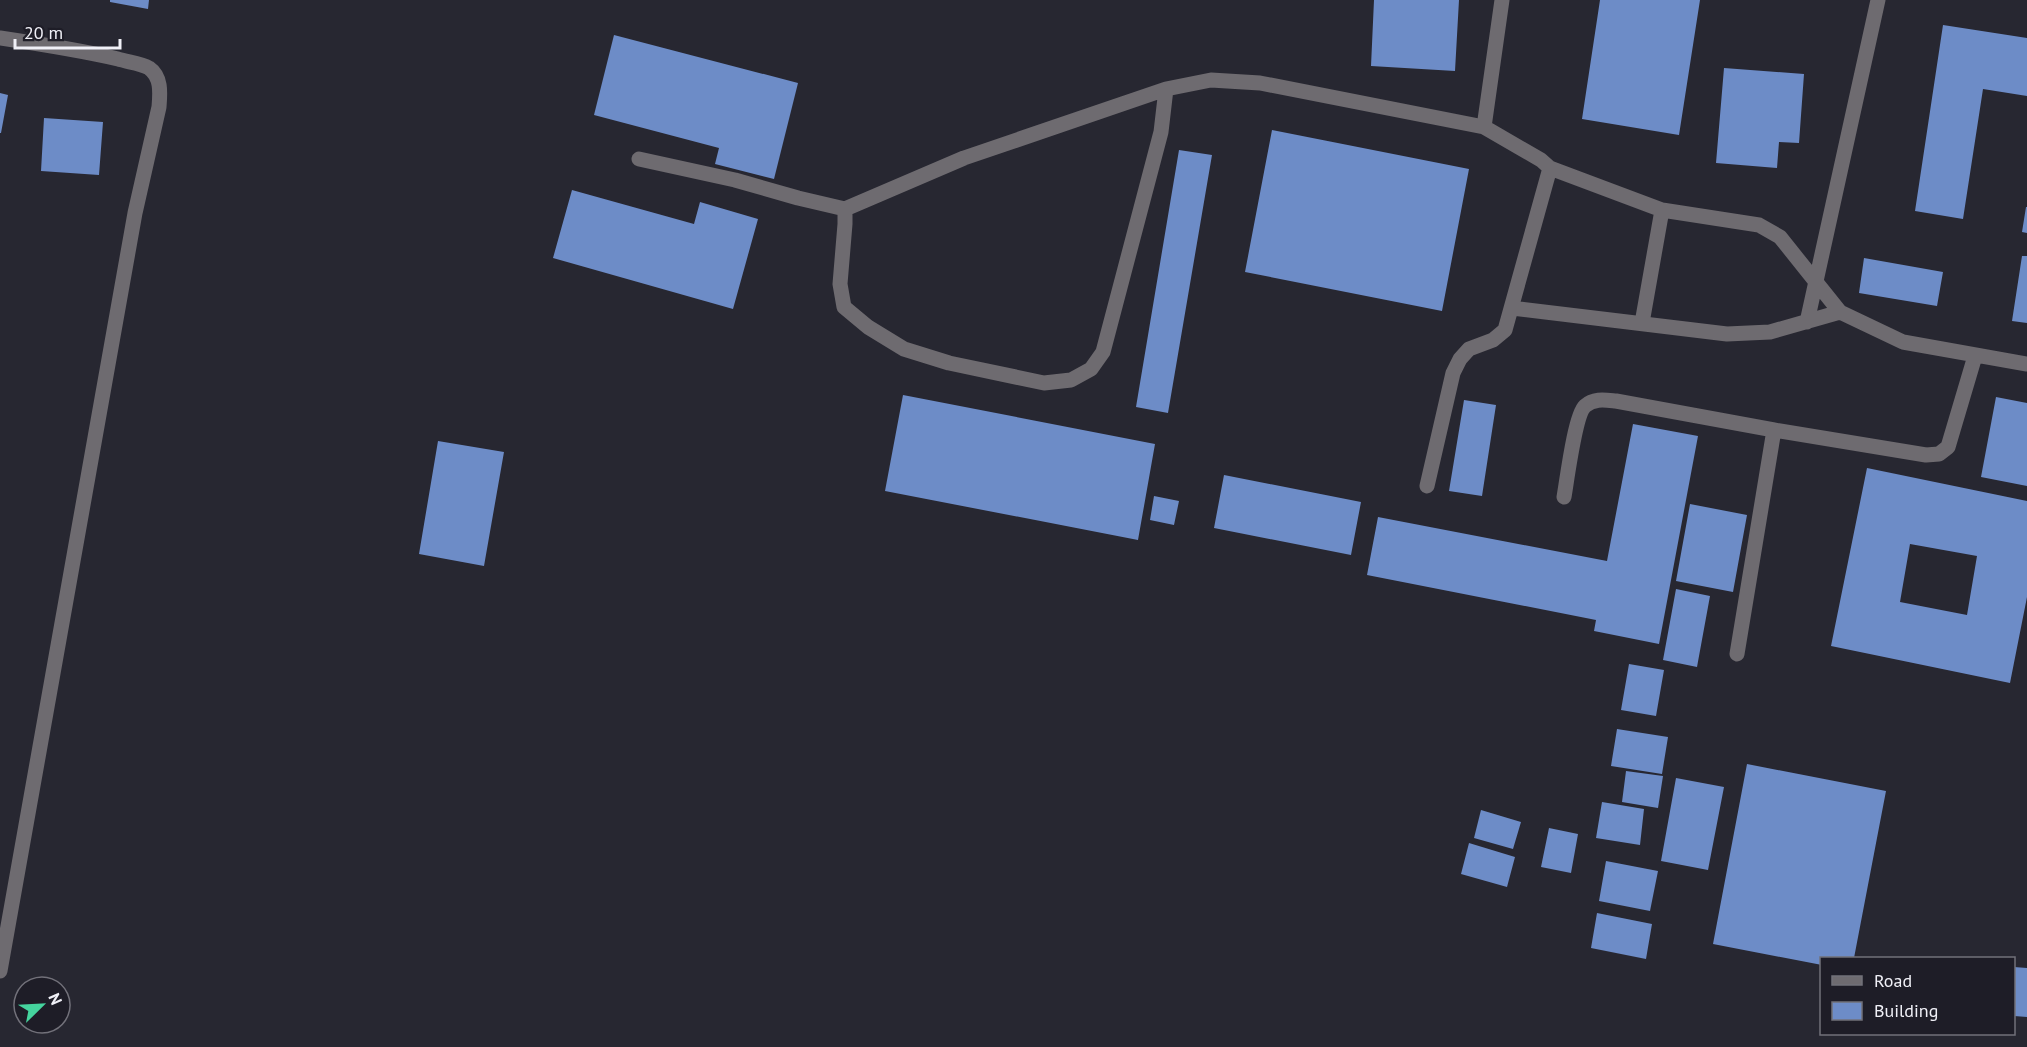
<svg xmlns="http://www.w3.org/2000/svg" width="2027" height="1047" font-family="'PT Sans',sans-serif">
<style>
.building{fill:#6d8cc7;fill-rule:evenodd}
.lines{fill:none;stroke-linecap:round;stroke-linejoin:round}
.service{stroke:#6e6b70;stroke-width:15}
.minor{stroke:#6e6b70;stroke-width:15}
</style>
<rect width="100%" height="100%" fill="#272731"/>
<path class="building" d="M110 0H149L148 9 110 2Z
M1374 0H1459L1455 71 1371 66Z
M1600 0H1700L1679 135 1582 119Z
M1943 25 2027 38V96L1983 89 1963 219 1915 211Z
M614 35 798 83 774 179 715 164 719 148 594 115Z
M1724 68 1804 74 1799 143 1779 142 1777 168 1716 163Z
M0 93 8 95 1 133H0Z
M44 118 103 122 99 175 41 171Z
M1272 130 1469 169 1442 311 1245 272Z
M1179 150 1212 155 1168 413 1136 407Z
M572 190 694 224 700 202 758 219 733 309 553 258Z
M2026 207H2027V233L2022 232Z
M2022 256H2027V323L2012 321Z
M1864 258 1943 272 1937 306 1859 293Z
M903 395 1155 444 1138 540 885 491Z
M1996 397 2027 403V486L1981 477Z
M1464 400 1496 405 1482 496 1449 491Z
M1633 424 1698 436 1659 644 1594 631 1596 620 1367 575 1378 517 1607 561Z
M438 441 504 452 484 566 419 554Z
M1867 468 2027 501V597L2010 683 1831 646ZM1910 544 1977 556 1967 615 1900 602Z
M1224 475 1361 502 1351 555 1214 528Z
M1154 496 1179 501 1174 525 1150 520Z
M1690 504 1747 515 1733 592 1676 581Z
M1676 589 1710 596 1697 667 1663 660Z
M1629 664 1664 670 1656 716 1621 710Z
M1617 729 1668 737 1662 774 1611 766Z
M1747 764 1886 791 1854 958H1822V965L1713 944Z
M1626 771 1663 776 1658 808 1622 802Z
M1676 778 1724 787 1708 870 1661 861Z
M1602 802 1644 809 1640 845 1596 838Z
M1481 810 1521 822 1513 849 1474 838Z
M1549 828 1578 834 1571 873 1541 867Z
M1469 843 1515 857 1507 887 1461 874Z
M1606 861 1658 871 1650 911 1599 901Z
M1597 913 1652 924 1646 959 1591 948Z
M2014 967 2027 968V1017L2014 1016Z"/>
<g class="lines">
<path class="service" d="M1502 0 1484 127 1541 160 1550 168 1662 210 1759 225 1780 237 1840 312 1903 342 2027 364
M639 159 735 180 798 198 845 209V224L840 284 844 307 868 327 904 349 949 363 1044 383 1071 380 1091 369 1103 352 1161 132 1166 89 1211 80 1260 83 1484 127
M845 209 964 158 1166 89
M1512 308 1727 334 1770 332 1840 312
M1807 322 1878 0
M1642 323 1662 210
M1427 486 1453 373 1460 359 1469 349 1493 340 1505 330 1550 168
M1564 497C1567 480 1575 415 1585 406 1594 398 1605 400 1616 401L1774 430
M1737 654 1774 430 1926 455 1939 454 1948 447 1975 356"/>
<path class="minor" d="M0 38C40 44 79 50 118 59 127 62 141 63 149 68 162 77 160 94 159 107L135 213 0 971"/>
</g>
<rect x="1820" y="957" width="195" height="78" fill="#1e1d27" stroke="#72717a" stroke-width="1.5"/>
<rect x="1832" y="976" width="30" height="9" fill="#6e6b70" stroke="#72717a" stroke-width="1.5"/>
<text x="1874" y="987" font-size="18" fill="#f0f0f7">Road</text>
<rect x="1832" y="1002" width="30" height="18" fill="#6d8cc7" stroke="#72717a" stroke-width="1.5"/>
<text x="1874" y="1017" font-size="18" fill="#f0f0f7">Building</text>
<g transform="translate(42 1005) rotate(66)"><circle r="28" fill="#1e1d27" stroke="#72717a" stroke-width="1.5"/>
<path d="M0-4.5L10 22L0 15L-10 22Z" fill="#45d49e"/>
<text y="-9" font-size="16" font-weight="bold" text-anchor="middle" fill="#f0f0f7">N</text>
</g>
<path d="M15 39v9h105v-9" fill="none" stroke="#f0f0f7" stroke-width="3"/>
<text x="24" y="39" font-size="18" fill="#f0f0f7" stroke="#1e1d27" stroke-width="4.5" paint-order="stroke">20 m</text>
</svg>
